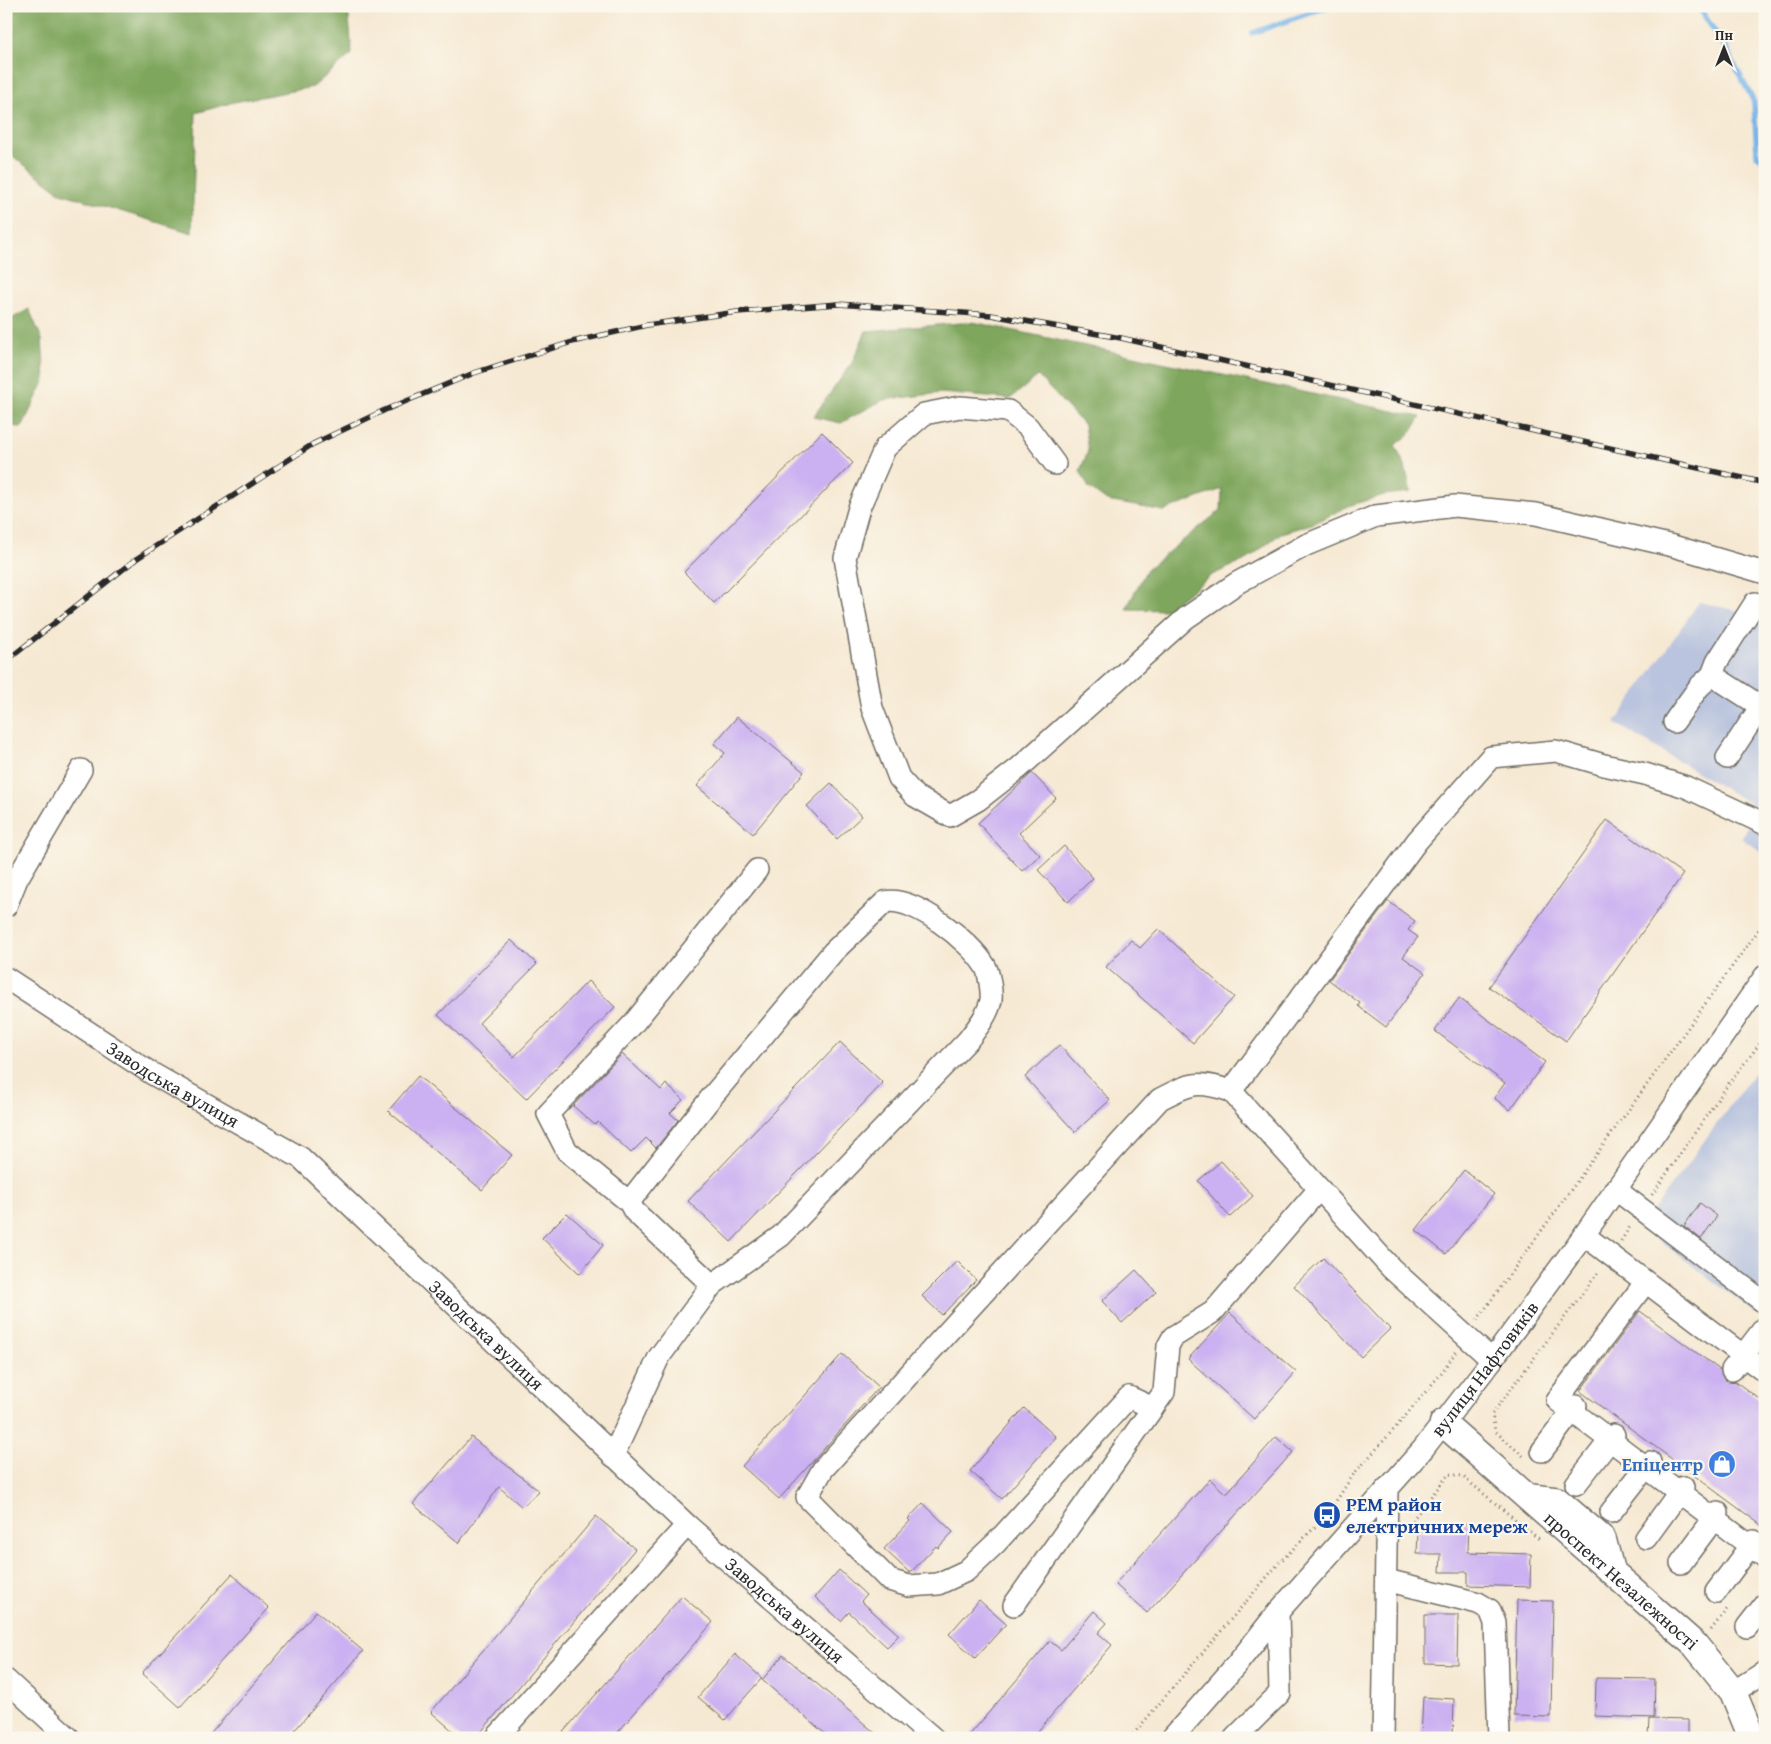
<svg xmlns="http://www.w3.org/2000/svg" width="1771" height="1744" font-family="'Gentium Book Plus',serif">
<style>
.industrial{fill:#bac4de}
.forest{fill:#7ea65c;stroke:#546844}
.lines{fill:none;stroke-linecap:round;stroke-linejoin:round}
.stream{stroke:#76b4e9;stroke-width:5.5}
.building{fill:#cbb1f1}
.minor-casing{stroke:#726e66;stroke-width:24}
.major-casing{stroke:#726e66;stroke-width:29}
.path{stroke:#726e66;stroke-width:3;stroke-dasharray:1 4;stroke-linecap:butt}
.minor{stroke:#fff;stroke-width:21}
.major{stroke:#fff;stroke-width:26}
.rail-casing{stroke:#2b2b2b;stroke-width:5.5}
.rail{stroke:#fbf7ec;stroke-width:4;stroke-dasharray:11;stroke-linecap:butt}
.labels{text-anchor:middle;stroke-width:4.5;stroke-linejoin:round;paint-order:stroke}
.street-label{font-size:19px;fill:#2b2b2b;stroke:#fbf7ec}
.shop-label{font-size:19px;font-weight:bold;fill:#366cbe;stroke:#fbf7ec;text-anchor:end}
.transit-label{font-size:19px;font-weight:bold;fill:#164399;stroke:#fbf7ec;text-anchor:start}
</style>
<rect width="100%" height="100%" fill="#fbf7ec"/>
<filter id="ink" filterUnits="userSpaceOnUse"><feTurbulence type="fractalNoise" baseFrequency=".02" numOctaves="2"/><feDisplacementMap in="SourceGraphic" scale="10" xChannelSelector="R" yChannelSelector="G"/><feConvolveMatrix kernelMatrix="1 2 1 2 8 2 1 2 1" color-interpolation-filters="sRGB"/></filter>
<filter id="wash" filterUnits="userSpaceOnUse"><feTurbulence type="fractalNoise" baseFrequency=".0096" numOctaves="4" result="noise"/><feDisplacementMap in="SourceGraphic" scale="20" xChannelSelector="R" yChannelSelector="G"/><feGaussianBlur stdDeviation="1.12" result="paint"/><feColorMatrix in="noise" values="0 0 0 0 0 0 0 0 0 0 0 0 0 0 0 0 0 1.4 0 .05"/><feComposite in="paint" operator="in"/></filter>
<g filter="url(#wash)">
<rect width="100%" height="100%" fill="#f6e9d3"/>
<path class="industrial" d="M1699 602 1765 617V854L1741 838 1759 809 1615 723Z
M1765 1058V1320L1641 1227Z"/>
<path class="forest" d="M6 6H348L352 54 313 87 234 102 196 113 192 233 61 193 6 151Z
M29 309 42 339 45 380 22 427 6 426V322Z
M973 322 1421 417 1409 435 1395 445 1405 466 1411 492 1384 495 1348 506 1315 523 1281 533 1248 559 1212 575 1166 610 1126 609 1147 569 1221 510 1222 489 1164 511 1107 501 1089 488 1080 471 1088 451 1084 425 1038 376 1010 399 941 393 883 400 841 423 813 417 852 363 866 331Z"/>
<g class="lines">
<path class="stream" d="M1698 6 1725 47 1754 102 1757 155 1765 162
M1252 33 1330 6"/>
</g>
<g id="blocks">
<path class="building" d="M822 432 853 463 714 603 684 572Z
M737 717 804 772 753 834 697 786 725 753 714 744Z
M1032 773 1056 798 1019 833 1040 855 1022 871 978 823Z
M831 783 862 816 837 839 807 806Z
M1607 820 1683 874 1566 1041 1489 987Z
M1064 846 1093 878 1068 902 1038 870Z
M1388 901 1415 921 1408 930 1418 937 1403 957 1425 973 1386 1027 1358 1006 1360 1003 1329 980Z
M1158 929 1234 997 1193 1043 1106 967 1131 940 1140 948Z
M511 940 537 964 479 1023 514 1057 588 981 615 1007 526 1099 438 1015Z
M1459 998 1545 1062 1510 1110 1494 1098 1505 1083 1435 1031Z
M840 1042 883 1083 731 1242 688 1201Z
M1059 1045 1110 1100 1075 1132 1025 1077Z
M622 1054 661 1090 666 1084 683 1100 670 1113 678 1120 656 1148 646 1138 631 1153 598 1122 595 1125 573 1106Z
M418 1076 512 1155 482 1190 388 1111Z
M1221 1161 1253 1196 1230 1217 1198 1181Z
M1464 1170 1494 1194 1446 1254 1416 1230Z
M1700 1203 1717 1216 1701 1239 1684 1226Z
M567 1213 603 1245 580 1274 542 1238Z
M1323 1258 1390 1329 1361 1357 1294 1286Z
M957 1261 976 1280 942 1315 922 1296Z
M1136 1270 1156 1292 1122 1323 1102 1301Z
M1640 1311 1720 1370 1725 1380 1736 1382 1765 1403V1528L1580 1391Z
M1230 1313 1296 1372 1254 1419 1188 1359Z
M842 1354 879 1387 779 1499 742 1466Z
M1024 1408 1056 1437 1002 1499 970 1471Z
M471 1437 539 1491 522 1507 499 1487 459 1543 413 1504Z
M1276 1437 1293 1452 1147 1613 1115 1584 1210 1479 1226 1494Z
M923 1503 953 1532 938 1548 936 1546 910 1573 884 1549 910 1521 908 1519Z
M596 1516 635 1549 476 1738H461L431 1712Z
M1441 1523 1469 1524 1468 1552 1531 1554 1530 1587 1468 1585V1572H1440L1441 1554H1417L1418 1531H1441Z
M839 1570 866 1595 861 1601 899 1635 887 1647 849 1612 841 1621 815 1597Z
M232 1574 269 1608 180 1707 142 1673Z
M682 1596 713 1622 613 1738H558Z
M979 1600 1006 1624 975 1658 949 1634Z
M1517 1600 1553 1601 1551 1717 1514 1716Z
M316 1611 363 1651 288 1738H207Z
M1094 1611 1107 1623 1098 1633 1112 1645 1032 1738H967L1050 1641 1061 1650Z
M1425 1615H1458L1457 1664 1425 1663Z
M735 1654 762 1678 725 1720 698 1697Z
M783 1655 881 1738H830L762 1680Z
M1596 1678 1655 1679 1654 1718 1595 1716Z
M1423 1697 1454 1699 1453 1738H1421Z
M1649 1719 1688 1720V1738H1648Z"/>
</g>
</g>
<g filter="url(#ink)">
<use href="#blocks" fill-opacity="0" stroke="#726e66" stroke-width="1"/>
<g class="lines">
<g class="minor-casing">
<g id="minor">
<path d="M1055 464 1028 427 1008 411 960 407 924 414 885 448 859 508 845 558 872 708 899 778 915 796 950 816 978 800 1019 768 1186 618 1237 583 1306 545 1376 516 1455 506 1536 514 1673 546 1765 573"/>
<path d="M1712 675 1765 709"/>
<path d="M1674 722 1699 687 1712 675 1717 662 1755 603"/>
<path d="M1727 758 1765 700"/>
<path d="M6 906 17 879 81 770"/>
<path id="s1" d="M6 978 151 1073 301 1158 687 1525 933 1738"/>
<path d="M1231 1091 1417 841 1491 757 1556 751 1604 765 1645 774 1686 787 1765 824"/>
<path d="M1615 1189 1765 1303"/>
<path d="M1584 1235 1765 1372"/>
<path d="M1645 1283 1557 1400 1765 1557"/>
<path d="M712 1285 634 1211 629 1202 567 1151 548 1114 633 1024 757 870"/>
<path d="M1732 1370 1765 1327"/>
<path d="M1153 1408 1129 1397 996 1543 966 1571 938 1584 909 1586 889 1580 807 1497 823 1469 1160 1099C1191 1083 1196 1080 1231 1091L1391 1268 1492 1360"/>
<path d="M1542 1451 1576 1406"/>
<path d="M613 1456 659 1357 712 1285 781 1236 968 1040C977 1028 988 1015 991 1000 992 992 989 972 985 966 971 942 913 895 885 902L833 952 710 1099 629 1202"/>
<path d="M1576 1484 1614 1435"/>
<path d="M1523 1494 1558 1498 1605 1538 1615 1576"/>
<path d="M1611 1512 1650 1462"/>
<path d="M1646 1538 1683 1487"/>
<path d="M1681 1563 1718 1513"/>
<path d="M1386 1580 1478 1603 1490 1610 1495 1623 1499 1738"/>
<path d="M1716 1592 1754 1541"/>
<path d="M1014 1605 1164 1392 1168 1346 1173 1337 1213 1312 1319 1189"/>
<path d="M1747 1627 1765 1604"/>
<path d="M6 1680 69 1738"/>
<path d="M1733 1692 1765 1672"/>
<path d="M496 1738 687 1525"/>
<path id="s2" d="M1172 1738 1237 1664 1278 1612 1423 1449 1492 1360 1584 1235 1765 976"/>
<path d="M1235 1738 1280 1693 1278 1612"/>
<path d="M1383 1738 1387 1488"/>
</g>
</g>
<g class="major-casing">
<g id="major">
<path id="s3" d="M1443 1423 1695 1645 1733 1692 1752 1738"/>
</g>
</g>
<path class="path" d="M1652 1195 1729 1083 1765 1037
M1621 1241 1631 1225
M1477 1320 1765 921
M1523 1456 1495 1431 1492 1414 1600 1270
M1406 1528 1449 1474 1462 1476 1539 1539
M1711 1630 1727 1609
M1130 1738 1279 1563 1327 1515 1353 1475 1396 1427 1439 1376 1456 1352"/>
<use href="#minor" class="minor"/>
<use href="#major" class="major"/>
<g class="rail-casing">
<path id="rail" d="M6 661 136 559 313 444 385 410 474 373 572 342 647 325 737 312 838 304 991 315 1121 338 1765 483"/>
</g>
<use href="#rail" class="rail"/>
</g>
</g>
<defs>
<g id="shop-disc" transform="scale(1.4375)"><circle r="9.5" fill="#3f7fe0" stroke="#fbf7ec"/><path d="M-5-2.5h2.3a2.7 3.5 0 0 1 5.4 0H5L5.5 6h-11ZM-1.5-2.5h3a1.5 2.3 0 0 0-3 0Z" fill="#fff"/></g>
<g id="bus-disc" transform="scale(1.4375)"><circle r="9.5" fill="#1a4fb4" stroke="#fbf7ec"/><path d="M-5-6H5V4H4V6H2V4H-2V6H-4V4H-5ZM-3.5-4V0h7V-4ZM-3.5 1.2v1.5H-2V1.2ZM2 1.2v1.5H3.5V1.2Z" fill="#fff"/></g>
</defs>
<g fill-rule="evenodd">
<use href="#shop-disc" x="1722" y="1464"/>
<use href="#bus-disc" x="1327" y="1515"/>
</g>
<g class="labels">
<g class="street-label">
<text dy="7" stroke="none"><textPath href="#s1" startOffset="198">Заводська вулиця</textPath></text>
<text dy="7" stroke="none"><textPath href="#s1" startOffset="602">Заводська вулиця</textPath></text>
<text dy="7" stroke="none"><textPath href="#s2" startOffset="484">вулиця Нафтовиків</textPath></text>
<text dy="7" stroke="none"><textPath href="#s3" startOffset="238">проспект Незалежності</textPath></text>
<text dy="7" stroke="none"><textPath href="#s1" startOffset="1008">Заводська вулиця</textPath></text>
</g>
<g class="shop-label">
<text x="1703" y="1471">Епіцентр</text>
</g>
<g class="transit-label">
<text x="1346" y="1511">РЕМ район<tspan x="1346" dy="22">електричних мереж</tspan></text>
</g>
</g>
<rect width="1771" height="1744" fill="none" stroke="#fbf7ec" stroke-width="25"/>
<g transform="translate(1724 48)" stroke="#fbf7ec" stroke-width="4" paint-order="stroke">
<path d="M0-4L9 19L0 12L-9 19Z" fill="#2b2b2b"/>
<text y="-8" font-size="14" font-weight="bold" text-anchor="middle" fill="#2b2b2b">Пн</text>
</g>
</svg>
